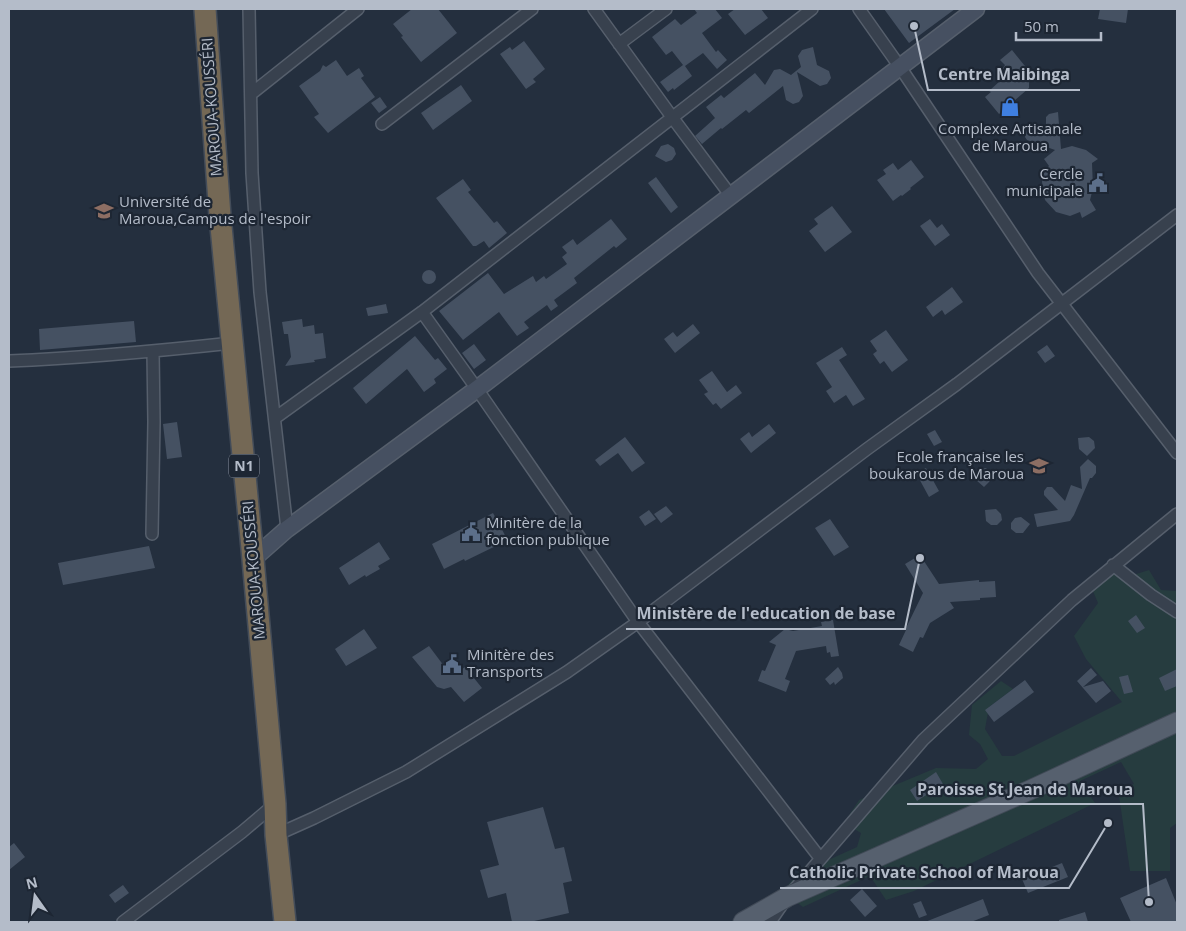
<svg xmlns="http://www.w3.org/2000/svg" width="1186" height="931" font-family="'Open Sans',sans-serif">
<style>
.green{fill:#263c3f}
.building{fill:#455162}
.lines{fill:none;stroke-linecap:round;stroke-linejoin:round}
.street-casing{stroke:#565f6c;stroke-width:14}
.secondary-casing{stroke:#565f6c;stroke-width:19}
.primary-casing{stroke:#414a57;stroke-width:21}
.highway-casing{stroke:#434c59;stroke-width:24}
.street{stroke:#38414e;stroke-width:11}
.secondary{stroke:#465061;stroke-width:16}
.primary{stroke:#56606e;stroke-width:19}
.highway{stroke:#746855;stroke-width:21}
.labels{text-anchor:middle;stroke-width:4.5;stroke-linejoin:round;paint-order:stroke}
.shield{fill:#1d2633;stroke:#878f9c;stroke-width:1}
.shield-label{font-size:14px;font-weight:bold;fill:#b4bcc9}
.street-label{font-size:15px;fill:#b4bcc9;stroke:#1d2633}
.poi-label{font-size:15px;fill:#b4bcc9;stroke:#1d2633;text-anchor:start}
.leader{fill:none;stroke:#b4bcc9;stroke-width:2}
.callout-dot{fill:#b4bcc9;stroke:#1d2633;stroke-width:2}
.callout-label{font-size:16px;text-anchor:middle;font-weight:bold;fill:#b4bcc9;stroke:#1d2633;stroke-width:4.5;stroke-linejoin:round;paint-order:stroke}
</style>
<rect width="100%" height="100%" fill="#242f3e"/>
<path class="green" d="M1149 570 1161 590 1177 591V823L1170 828V871H1130L1118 789 1134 784 1121 762 1080 781 1095 803 914 891 886 900 870 876 803 907 782 892 803 867 824 862 857 847 861 833 844 823 859 800 936 768 976 769 988 759 980 744 969 735 972 705 1001 681 1013 689 989 707 985 729 1002 756H1014L1122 702 1086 659 1074 636 1098 603 1092 589 1113 572 1127 577Z"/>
<path class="building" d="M412 9H438L457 33 421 62 401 37 403 36 393 24Z
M694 9H715L722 18 702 33 716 52 718 50 727 60 717 69 703 53 685 66 692 76 674 90 673 88 668 92 660 82 683 65 672 51 666 55 652 37 675 19 681 25 697 13Z
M735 9H761L768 18 745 35 728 14Z
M884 9H955L909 43Z
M1100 9H1128L1126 23 1098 19Z
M524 41 545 69 533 79 536 82 526 89 500 54 510 47 512 50Z
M813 47 817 65 829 71 831 78 827 84 820 86 797 72 803 96 799 102 793 104 786 100 783 86 749 113 746 110 722 129 721 128 702 144 695 136 715 118 706 107 721 95 724 98 755 73 765 85 774 70 780 69 791 75 801 67 798 56 802 50Z
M1012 50 1029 71V88L999 114 985 97 991 92 989 91 1000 81 999 75 1005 65 1000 60Z
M336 60 347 76 359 68 364 76 361 78 375 97 328 133 314 117 319 114 299 86 320 71 323 65 326 67Z
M461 85 472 101 433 130 421 113Z
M380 97 387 107 379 113 371 103Z
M1058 112 1061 149 1072 146 1086 150 1098 159 1092 163 1093 188 1090 200 1096 210 1082 218 1080 212 1070 216 1056 212 1045 200 1042 182 1044 172 1049 166 1044 159 1055 150 1027 140 1025 137 1028 125 1046 131V117L1049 114Z
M668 144 674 148 676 154 672 160 666 162 655 156 661 146Z
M911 160 924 177 910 188 911 189 902 196 901 195 893 201 877 180 886 174 883 170 893 163 898 170Z
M656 177 678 207 671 213 648 183Z
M463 179 471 190 468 192 494 223 497 221 507 233 489 248 484 241 476 246H473L436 198Z
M832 206 852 232 825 252 809 231 818 224 814 219Z
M611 219 627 239 616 248 614 246 574 278 577 283 554 300 558 306 551 311 547 305 524 322 529 328 517 336 499 312 463 340 439 311 488 273 504 294 533 276 536 282 544 276 546 279 567 264 562 257 567 253 562 247 573 239 577 245Z
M930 219 937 228 942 224 950 235 935 246 920 226Z
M422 277a7 7 0 1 1 14 0a7 7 0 1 1-14 0Z
M952 287 963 302 945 315 942 310 933 317 926 307Z
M386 304 388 313 368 316 366 308Z
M302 319 303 327 314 325 315 334 323 333 326 358 314 360 315 362 285 366 291 357 288 334H284L282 322Z
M134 321 136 342 40 350 39 329Z
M693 324 700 333 675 353 664 339 673 332 677 337Z
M886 330 908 360 892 372 884 361 880 364 873 354 877 351 870 341Z
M415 336 435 360 438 358 447 369 434 379 436 383 424 392 407 369 366 404 353 388Z
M474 344 486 360 474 369 462 353Z
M1047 345 1055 356 1045 363 1037 352Z
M842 347 847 355 839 360 865 399 853 406 846 395 834 403 826 391 832 387 816 363Z
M712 371 727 392 736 385 742 393 721 409 716 403 713 405 704 394 708 392 699 380Z
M177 422 182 457 167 459 163 424Z
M769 424 776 433 751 453 740 439 749 432 752 437Z
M935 430 942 442 934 446 927 434Z
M625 437 645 463 632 472 618 453 600 466 595 460Z
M1089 437 1094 441 1095 448 1087 456 1079 449 1078 438Z
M1088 459 1096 466V473L1092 478H1090L1074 515 1070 521 1037 527 1034 514 1058 510 1044 495V491L1047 487H1052L1065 501 1071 485 1082 489 1080 467Z
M926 468 939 491 929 497 916 473Z
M986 468 991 473 992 479 984 487 976 480V474L980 469Z
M666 506 673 514 661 523 654 514Z
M996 509 1001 514 1002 520 997 525H991L986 521 985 510Z
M649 510 656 519 645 526 639 517Z
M493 513 506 537 500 540 502 543 465 561 464 559 444 569 432 544Z
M1021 517 1030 524 1023 533H1016L1011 529V523L1015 518Z
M830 519 849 547 834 556 815 528Z
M379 542 390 559 378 566 380 569 371 574 366 577 365 575 349 585 339 568Z
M149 546 155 568 63 585 58 563Z
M920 555 939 584 979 580V582L995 581 996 597 980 598V600L950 602 954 608 930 623 923 638 920 637 913 652 899 645 906 630H905L923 593 905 564Z
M1136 615 1145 628 1137 633 1128 621Z
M833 620 839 656 831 657 830 652 827 653 826 646 796 651 785 679 790 681 786 692 758 681 762 670 765 671 776 645 769 642 785 629 793 631 822 626 821 622Z
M364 629 377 648 346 666 335 649Z
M429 646 447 670 453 660 457 662 462 669 465 667 482 688 464 702 451 687 444 689 437 687 412 657Z
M838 667 842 673 843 678 835 685 834 682 830 685 825 679Z
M1091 668 1097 675 1083 687 1103 681 1111 691 1096 703 1077 681Z
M1177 669V686L1165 691 1159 678Z
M1128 675 1133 692 1124 694 1119 677Z
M1025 680 1034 692 994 722 985 710Z
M936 772 943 784 917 801 910 790Z
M543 807 555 849 564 847 572 881 563 883 569 913 530 922H512L506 893 488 898 480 870 499 865 487 822Z
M14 843 25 857 9 870V847Z
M1062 863 1068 877 1028 893 1022 879Z
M1166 878 1177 905V922H1131L1120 898Z
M123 885 129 893 115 903 109 895Z
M862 889 877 906 865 917 850 900Z
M983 899 989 915 971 922H925Z
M921 901 927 915 919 918 913 904Z
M1085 912 1088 922H1059V920Z"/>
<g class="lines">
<g class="street-casing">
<path id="street" d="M249 9 252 173 260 292 287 529
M594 9 672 117 731 196
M859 9 900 67 1038 273 1177 453
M619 44 666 9
M251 94 358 9
M382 124 532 9
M422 312 477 389 638 622 820 858
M9 361C83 358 158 351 232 343
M275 418 422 312 812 9
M152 534 154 422 153 352
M1113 565 1151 595 1177 612
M276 835 314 818 406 772 567 672 638 622 867 449 957 384 1177 215
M793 891 923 740 1072 600 1177 514
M123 922 242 832 275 804
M770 922 783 903"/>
</g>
<g class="secondary-casing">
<path id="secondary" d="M253 559 287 529 477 389 976 9"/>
</g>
<g class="primary-casing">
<path id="primary" d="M743 922 787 897 1030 790 1177 722"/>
</g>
<g class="highway-casing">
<path id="highway" d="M205 9 220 216 253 559 275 804 276 835 285 922"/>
</g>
<use href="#street" class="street"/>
<use href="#secondary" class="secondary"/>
<use href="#primary" class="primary"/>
<use href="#highway" class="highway"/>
</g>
<defs>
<g id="shop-bare" transform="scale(1.5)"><path d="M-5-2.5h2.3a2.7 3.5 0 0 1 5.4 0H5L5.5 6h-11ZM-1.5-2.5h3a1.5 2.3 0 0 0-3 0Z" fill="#3f7fe0" stroke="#1d2633" stroke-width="2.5" paint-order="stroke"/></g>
<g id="civic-bare" transform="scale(1.5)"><path d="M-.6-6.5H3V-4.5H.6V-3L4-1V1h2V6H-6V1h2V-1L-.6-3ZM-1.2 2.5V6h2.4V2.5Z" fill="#5c6f8a" stroke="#1d2633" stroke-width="2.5" paint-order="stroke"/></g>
<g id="university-bare" transform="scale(1.5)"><path d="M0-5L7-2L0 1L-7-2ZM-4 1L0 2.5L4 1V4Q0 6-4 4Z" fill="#8d6e63" stroke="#1d2633" stroke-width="2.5" paint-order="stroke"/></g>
<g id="school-bare" transform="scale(1.5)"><path d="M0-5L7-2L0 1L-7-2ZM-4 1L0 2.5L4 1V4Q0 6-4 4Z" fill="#8d6e63" stroke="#1d2633" stroke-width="2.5" paint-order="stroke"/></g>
</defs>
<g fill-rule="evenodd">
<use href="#shop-bare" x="1010" y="107"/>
<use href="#civic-bare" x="1098" y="183"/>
<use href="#university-bare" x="104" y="211"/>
<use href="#school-bare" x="1039" y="466"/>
<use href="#civic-bare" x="471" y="532"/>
<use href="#civic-bare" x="452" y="664"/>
</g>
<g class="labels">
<rect class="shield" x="229" y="454.5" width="30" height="23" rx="4"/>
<g class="shield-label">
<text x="244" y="471">N1</text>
</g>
<g class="street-label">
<text transform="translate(212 107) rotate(-94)" y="5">MAROUA-KOUSSÉRI</text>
<text transform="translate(254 570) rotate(-95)" y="5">MAROUA-KOUSSÉRI</text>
</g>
<g class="poi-label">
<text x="1010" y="134" text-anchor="middle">Complexe Artisanale<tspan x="1010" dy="17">de Maroua</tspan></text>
<text x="1083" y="179" text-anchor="end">Cercle<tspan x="1083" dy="17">municipale</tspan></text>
<text x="119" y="207">Université de<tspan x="119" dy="17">Maroua,Campus de l'espoir</tspan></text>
<text x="1024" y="462" text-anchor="end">Ecole française les<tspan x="1024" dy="17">boukarous de Maroua</tspan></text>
<text x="486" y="528">Minitère de la<tspan x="486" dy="17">fonction publique</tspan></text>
<text x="467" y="660">Minitère des<tspan x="467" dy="17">Transports</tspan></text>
</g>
</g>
<path class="leader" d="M914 26L928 90H1080M920 558L905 629H626M1149 902L1143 804H907M1108 823L1069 888H780"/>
<g class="callout-dot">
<circle cx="914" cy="26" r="5"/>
<circle cx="920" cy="558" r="5"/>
<circle cx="1149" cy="902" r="5"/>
<circle cx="1108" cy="823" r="5"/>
</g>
<g class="callout-label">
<text x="1004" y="80">Centre Maibinga</text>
<text x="766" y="619">Ministère de l'education de base</text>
<text x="1025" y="795">Paroisse St Jean de Maroua</text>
<text x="924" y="878">Catholic Private School of Maroua</text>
</g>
<rect width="1186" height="931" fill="none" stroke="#b4bcc9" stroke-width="20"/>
<g transform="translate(35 896) rotate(346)" stroke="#1d2633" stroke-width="4" paint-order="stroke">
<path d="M0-4L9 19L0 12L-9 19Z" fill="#b4bcc9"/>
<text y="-8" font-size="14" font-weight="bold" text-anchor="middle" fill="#b4bcc9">N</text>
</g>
<path d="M1016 32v8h85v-8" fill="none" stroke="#b4bcc9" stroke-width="2.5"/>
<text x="1024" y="32" font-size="15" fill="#b4bcc9" stroke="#1d2633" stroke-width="4" paint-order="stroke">50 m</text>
</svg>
